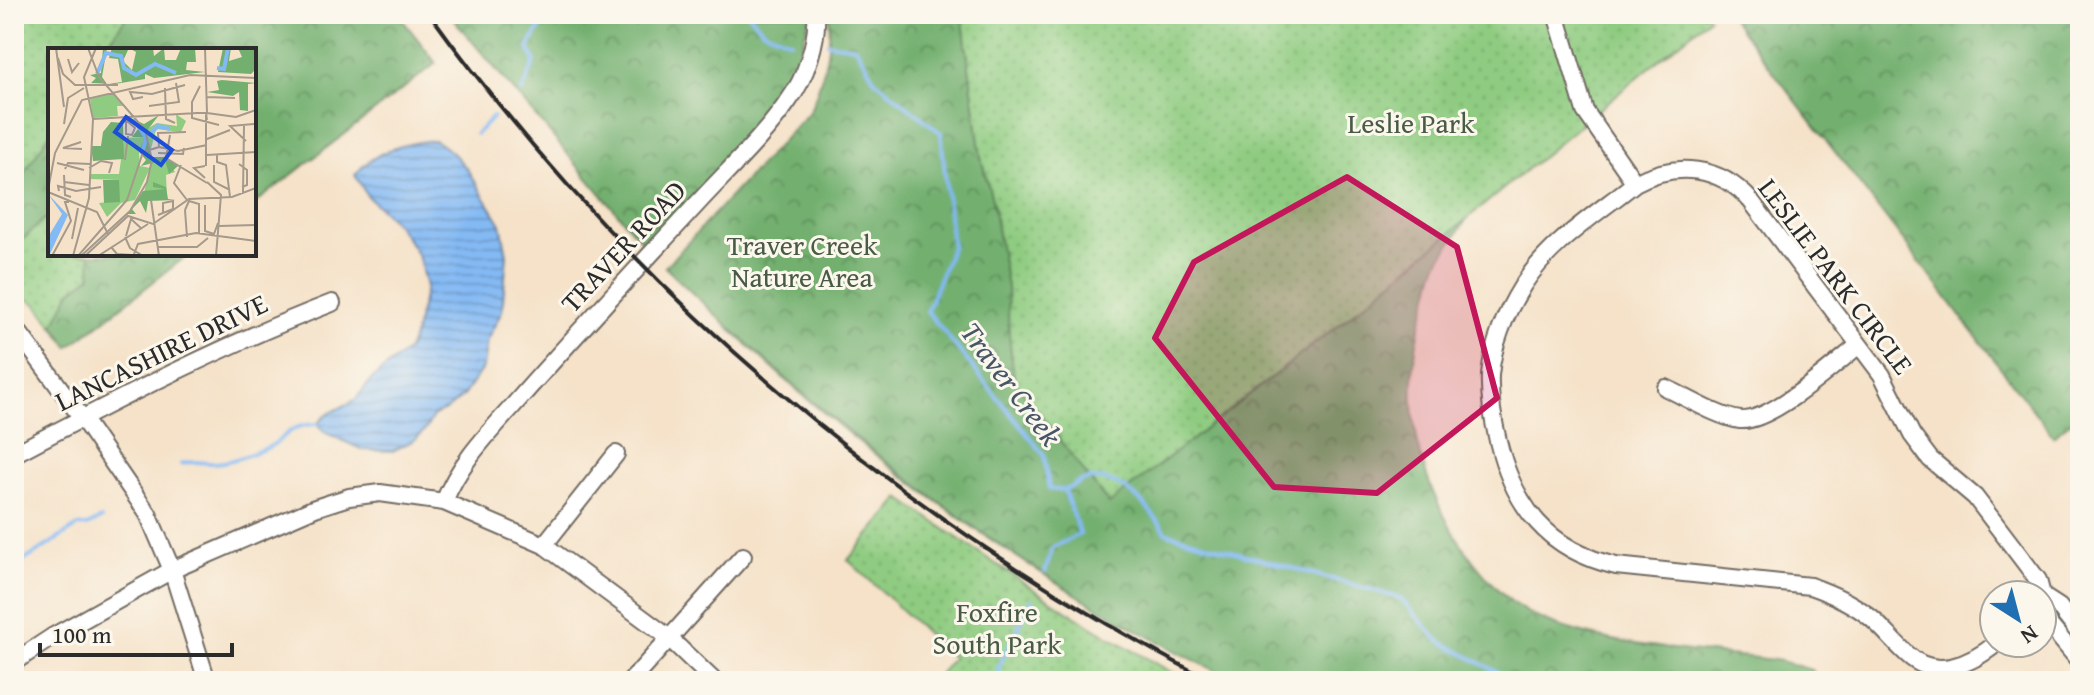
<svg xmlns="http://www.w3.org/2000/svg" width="2094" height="695" font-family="'Gentium Book Plus',serif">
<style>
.grass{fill:url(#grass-dots);stroke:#5d7c56;stroke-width:2}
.forest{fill:url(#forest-crowns);stroke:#4f6e4d;stroke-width:2}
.water{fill:url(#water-rules);stroke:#587290;stroke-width:2}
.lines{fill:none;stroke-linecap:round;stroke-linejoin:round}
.stream{stroke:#84baf4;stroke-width:4}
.minor-casing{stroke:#726b62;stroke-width:20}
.minor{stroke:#fff;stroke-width:16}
.rail{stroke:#2b2b2b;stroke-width:4}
.marked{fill:#c2185b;fill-opacity:0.2;stroke:#c2185b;stroke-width:6;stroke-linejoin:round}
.labels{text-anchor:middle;stroke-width:6;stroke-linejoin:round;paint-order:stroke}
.park-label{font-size:28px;fill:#495b45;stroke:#fbf7ec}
.street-label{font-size:28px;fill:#2b2b2b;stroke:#fbf7ec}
.water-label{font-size:30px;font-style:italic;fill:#465667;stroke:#fbf7ec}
.inset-river{fill:none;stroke:#84baf4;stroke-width:4}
.inset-road{fill:none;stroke:#a4998a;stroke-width:2}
.view{fill:#1d4ed8;fill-opacity:0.15;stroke:#1d4ed8;stroke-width:4}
.inset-edge{fill:none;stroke:#2b2b2b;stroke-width:4}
</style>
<defs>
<pattern id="grass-dots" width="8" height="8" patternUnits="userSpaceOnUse" patternTransform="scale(2)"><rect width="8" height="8" fill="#8fcc81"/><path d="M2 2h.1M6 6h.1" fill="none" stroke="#7caf70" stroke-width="1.8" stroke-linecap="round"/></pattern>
<pattern id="forest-crowns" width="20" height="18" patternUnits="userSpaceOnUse" patternTransform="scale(2)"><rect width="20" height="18" fill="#73b06f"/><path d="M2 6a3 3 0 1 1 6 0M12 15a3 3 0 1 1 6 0" fill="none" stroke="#5f8f5b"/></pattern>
<pattern id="water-rules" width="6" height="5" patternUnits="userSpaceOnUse" patternTransform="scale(2)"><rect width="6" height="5" fill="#84baf4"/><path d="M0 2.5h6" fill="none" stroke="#6c97c6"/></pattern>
</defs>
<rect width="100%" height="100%" fill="#fbf7ec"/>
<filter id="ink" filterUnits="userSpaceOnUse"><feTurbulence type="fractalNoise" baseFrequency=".0125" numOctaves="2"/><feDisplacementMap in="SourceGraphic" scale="16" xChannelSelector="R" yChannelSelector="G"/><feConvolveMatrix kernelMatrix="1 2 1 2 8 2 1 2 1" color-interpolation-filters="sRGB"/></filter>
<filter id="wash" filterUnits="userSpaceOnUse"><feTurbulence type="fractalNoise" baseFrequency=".006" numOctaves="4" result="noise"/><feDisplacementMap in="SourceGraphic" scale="32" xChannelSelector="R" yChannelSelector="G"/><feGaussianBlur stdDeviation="1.8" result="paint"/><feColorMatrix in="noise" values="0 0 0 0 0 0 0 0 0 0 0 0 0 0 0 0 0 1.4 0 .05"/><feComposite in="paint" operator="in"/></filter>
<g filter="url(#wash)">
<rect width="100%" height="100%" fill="#f5e2c9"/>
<path class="grass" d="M14 14H398L436 63 254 204V50H50V254H189L69 347 37 305 14 291Z
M962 14H1706L1709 18 1350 316 1237 681C1083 608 937 510 807 399 758 357 712 311 665 267L678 253 1014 377 993 204 981 158Z
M900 498C992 562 1085 627 1185 679V681H933L953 658 848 560Z"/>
<path class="forest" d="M128 14H398L436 63 254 204V50H104Z
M449 14H811L791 80 746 142 646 247Z
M829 14H962L981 158 993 204 1007 287 1009 335 1014 380 1109 504 1350 316 1466 220C1458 234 1447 247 1439 261 1433 273 1431 289 1427 302 1399 390 1412 475 1466 551 1484 576 1507 604 1536 617 1604 648 1706 651 1781 661L1811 670 1823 681H1237C1022 581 835 431 665 267L810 111C822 80 832 48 829 14Z
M1729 14H2080V415L2053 436Z
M50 133V219H44L14 248V188Z
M90 254H189L69 347 54 325 71 291 91 276Z"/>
<path class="water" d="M435 140 453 153 467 169 501 224 507 255 502 311 487 340 483 367 463 396 448 409 434 415 426 429 416 439 393 451 363 450 324 432 317 424 326 415 355 400 373 378 408 350 415 333 426 287 419 258 409 241 393 220 368 197 355 175C374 150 406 143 435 140Z"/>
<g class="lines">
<path class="stream" d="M572 14 589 21 598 14
M749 14 763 30 791 41
M828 43 856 47 875 80 941 133 952 246 927 311 1044 455 1049 489C1075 494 1073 480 1091 479 1126 477 1150 510 1167 533L1400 598 1438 640 1514 681
M522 92 535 61 528 47 549 14
M476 134 493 117
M181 464C193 460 201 463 212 463 229 463 247 455 262 450 287 442 283 425 317 424
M14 567 78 526H87L101 519
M1045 572 1053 547 1080 534 1065 492
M1000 681 998 668 1032 600"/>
</g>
</g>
<g filter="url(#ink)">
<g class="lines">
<g class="minor-casing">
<path id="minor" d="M1556 14 1585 111 1635 183
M14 326 82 418 148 514 172 570 207 681
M1666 388C1686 397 1718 417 1740 420 1770 423 1834 365 1859 345
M14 454C118 399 223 345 332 303
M444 502C460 461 491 431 519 399 577 333 637 269 696 205 727 171 763 138 789 100 805 79 818 41 816 14
M544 545 616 454
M2042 596 2059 607 2080 634
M2042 616 2080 662
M1997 643C1971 664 1935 681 1907 654 1894 642 1884 629 1871 618 1853 603 1833 594 1810 586L1616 566C1548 550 1514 507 1498 441 1493 420 1489 397 1490 375 1493 343 1506 312 1523 285 1549 243 1598 213 1635 183 1676 161 1720 166 1751 201L1882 375 1912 435 1930 459 1975 497 2038 580 2042 595
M14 662 52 637 172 570 315 508 349 497 380 493 444 502 544 545 668 637 714 681
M631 681 743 556"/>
</g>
<use href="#minor" class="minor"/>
<path class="rail" d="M430 14C631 293 906 524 1211 681"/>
</g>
</g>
<path class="marked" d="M1347 177 1457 247 1497 398 1377 493 1274 487 1155 338 1194 262Z"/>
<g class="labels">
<g class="park-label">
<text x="1411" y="133">Leslie Park</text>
<text x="802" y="255">Traver Creek<tspan x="802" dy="32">Nature Area</tspan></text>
<text x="997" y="622">Foxfire<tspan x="997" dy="32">South Park</tspan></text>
</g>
<g class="street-label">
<text transform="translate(623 246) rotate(-47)" y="10">TRAVER ROAD</text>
<text transform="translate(1836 276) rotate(53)" y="10">LESLIE PARK CIRCLE</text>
<text transform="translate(161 352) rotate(-26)" y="10">LANCASHIRE DRIVE</text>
</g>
<g class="water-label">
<text transform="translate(1011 384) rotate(53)" y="10">Traver Creek</text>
</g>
</g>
<g transform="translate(48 48)">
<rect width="208" height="208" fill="#f5e2c9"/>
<path d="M64 45 76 58H69L70 68 45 70 42 51ZM128 66 138 73 133 84 108 81 103 101 96 95 91 104 92 118 102 120 87 152 73 155 59 169 51 155 71 153V132L42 131V126H71L76 90 96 89 97 82 109 75 129 78ZM104 109H117L127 124 118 127 119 151 96 145Z" fill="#8fcc81"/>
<path d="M55 0H59L54 29 59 36 74 34 70 11 61 10 64 0 80 2 75 13 84 22 88 4 81 0H105L106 8 116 0 117 12H128L133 0H147L148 14H139L138 22 157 24 106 30 97 26V31L67 36 43 35 48 30 42 27 53 25ZM175 0H183L181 13 194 9 190 0H208V21L203 26 170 24ZM174 32 208 35 200 36V63L192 62 191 44 185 48 159 44 171 42 169 33ZM111 67 98 84 103 109H117L130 118 121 126 117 112 93 118 98 112 91 104 97 89H84L90 81 83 70 96 76ZM63 74 75 75 76 111 45 113 43 98H53L55 84ZM55 132H71L72 154 56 155ZM105 134 118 139 120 151 127 152 100 153 98 165 92 153 84 161 88 166H79L95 143 117 141 105 139Z" fill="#73b06f"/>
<path d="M0 146 20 167 1 208 0 189 14 166Z" fill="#84baf4"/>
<path class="inset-river" d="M169 20 176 21 180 0M49 26 58 5 73 8 76 20 88 27 107 16 128 25M86 71 98 90 95 102M100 88 110 78 122 81"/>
<path class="inset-road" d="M8 0 16 59M157 0 159 65M10 10 15 26 27 37H70M20 11 24 24 31 15M152 38 144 54V70L171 77M117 40 118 71 127 75M95 49 85 51 82 44 104 46 137 37M159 49 187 50M101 58 131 54 128 35M159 65 188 69 208 62M78 69V86L84 87 87 80 78 72M45 71 149 65H158L159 72M16 76 20 50 36 40M122 87 118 110 159 135M159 91 182 82M198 93 182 78 206 76M33 94 15 100 34 101M111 99 130 103 159 97M111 99 110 85 138 84M110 105 135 106 136 100M159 107 208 104M169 107V114L178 117 182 149M77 112 80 88M9 115 36 122M191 116 199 122V137L194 139M133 117 126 135 139 152M166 117V134L182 142M157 118 146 120 157 130M158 118V67M41 120 53 113 64 115 61 125M17 121 20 115 42 116M16 127 17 147 23 149M16 134 41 137M159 134 173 147 168 208M0 142 7 105 34 52 142 27 208 30M11 143 10 138 28 143 53 139M0 144 49 164 60 186M195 145 196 77M103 152 111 208M157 157V183L166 186 170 175M137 162 141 153 151 156V185M137 162 139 189M110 167 125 161V153L115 155V165M171 178 208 177M78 188 83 171 94 181M77 189 82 200 95 208M24 191 30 160M63 199 69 206 84 207M110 199H149L160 190M86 206 90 196 148 185 208 193M4 208 23 173 17 154H21M25 208 41 150 45 71 36 29 48 0M30 208 79 152 95 104 111 99M33 208 82 163 99 134 104 112 97 82 51 29 40 0M37 208 80 168 105 176 141 151 184 149 208 140M50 208 100 176"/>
<path class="view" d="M78 69 124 102 113 117 67 84Z"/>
<rect width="208" height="208" class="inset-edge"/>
</g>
<rect width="2094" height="695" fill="none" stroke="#fbf7ec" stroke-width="48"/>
<g transform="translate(2018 619) rotate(144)"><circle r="38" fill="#fbf7ec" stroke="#a8a59f" stroke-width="2"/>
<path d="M0-6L14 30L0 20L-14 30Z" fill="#1f6fb2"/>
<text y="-12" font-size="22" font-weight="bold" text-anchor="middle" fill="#2b2b2b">N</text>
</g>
<path d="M40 643v12h192v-12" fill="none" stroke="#2b2b2b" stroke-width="4"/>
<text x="52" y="643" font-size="24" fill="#2b2b2b" stroke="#fbf7ec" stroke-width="6" paint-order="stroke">100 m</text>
</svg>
